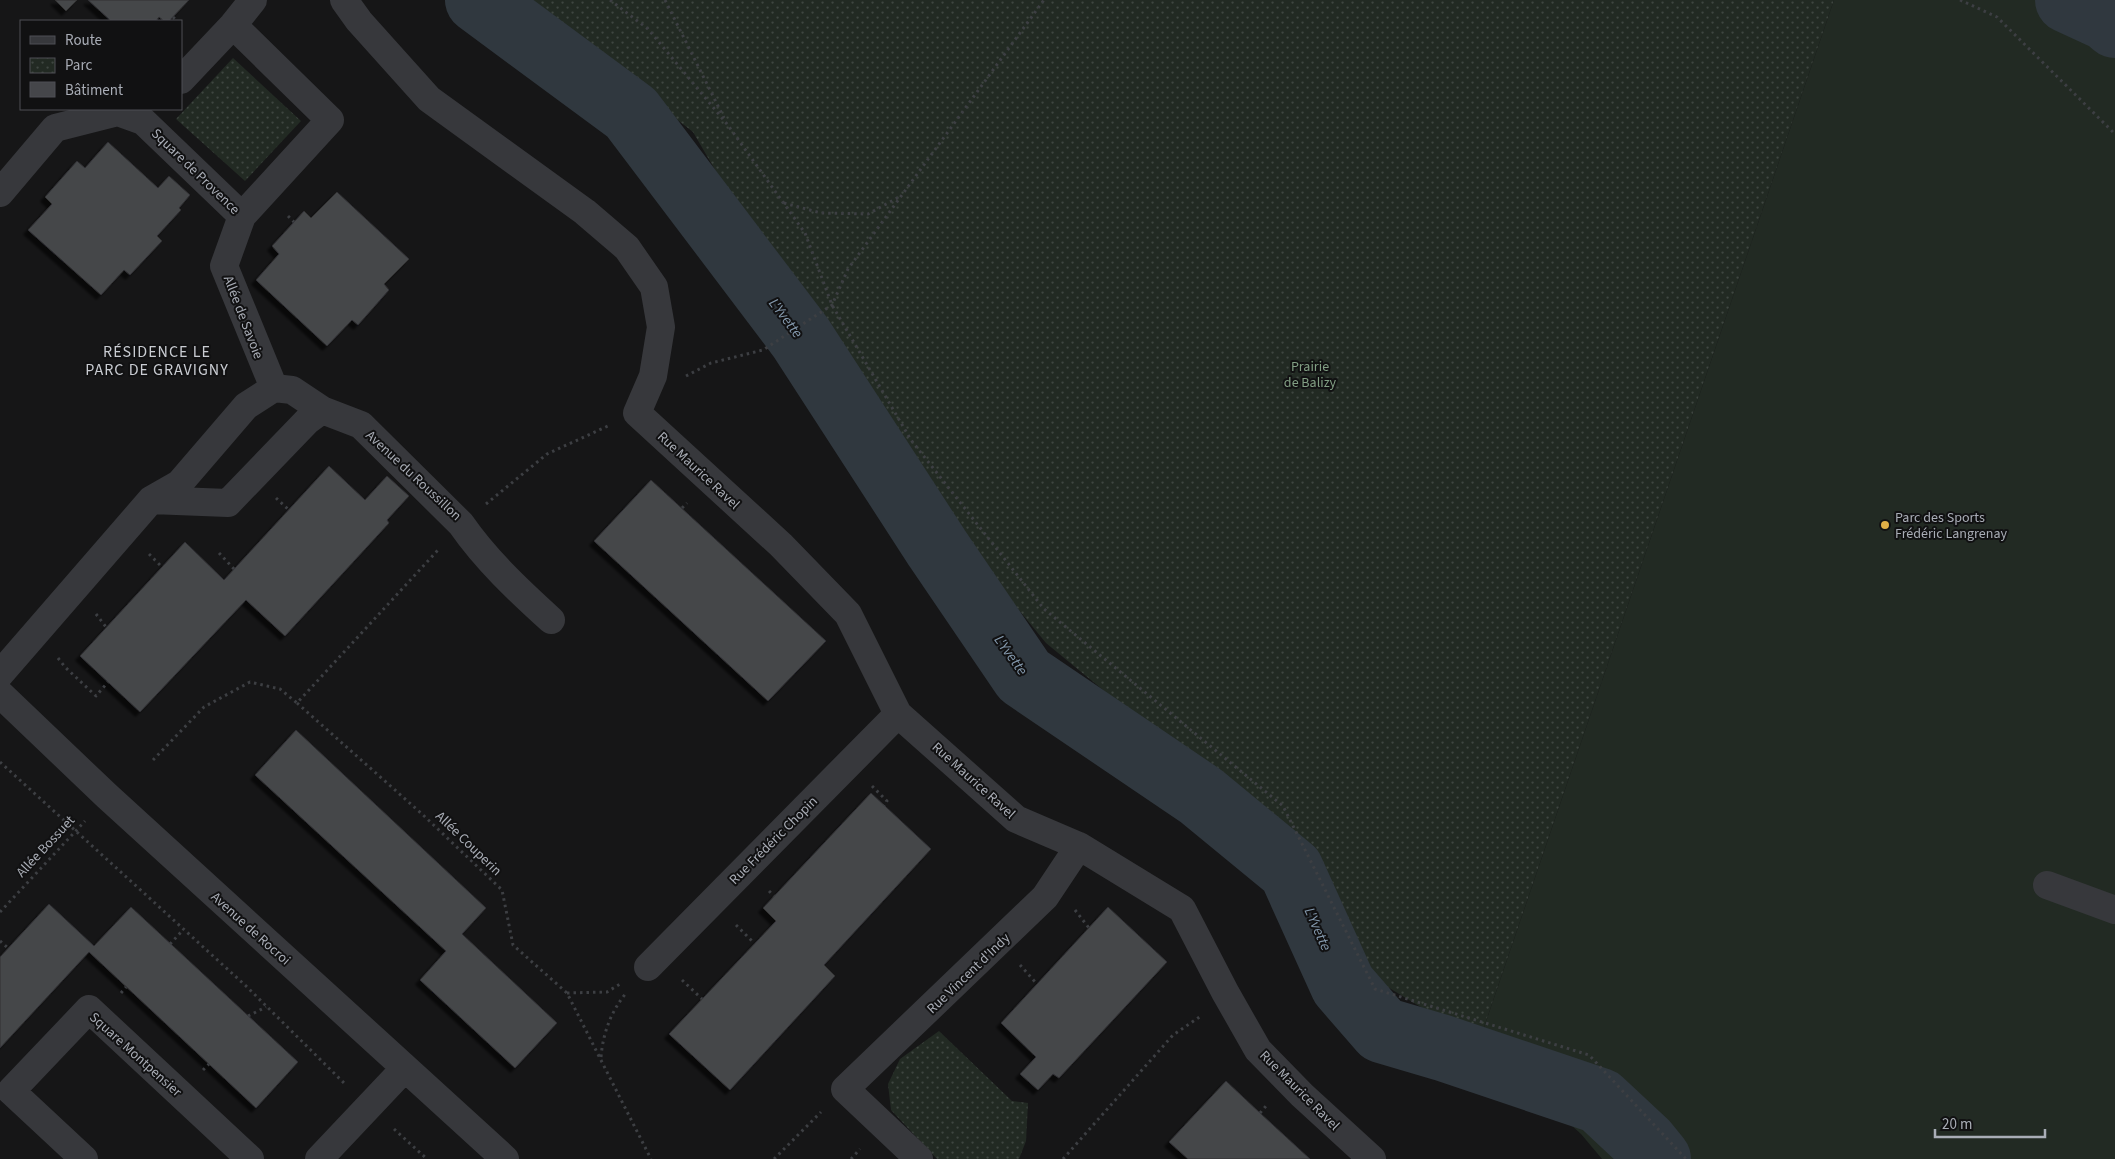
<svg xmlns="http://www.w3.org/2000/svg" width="2115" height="1159" font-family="'Source Sans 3',sans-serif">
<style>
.park{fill:url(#park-dots)}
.pitch{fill:#222a23}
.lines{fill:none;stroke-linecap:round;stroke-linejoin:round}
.river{stroke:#30383f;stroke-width:66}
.building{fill:#45464a;stroke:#303033;filter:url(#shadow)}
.path{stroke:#3d3f43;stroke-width:3;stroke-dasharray:2.5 4;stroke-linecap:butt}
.minor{stroke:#37383c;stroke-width:28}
.poi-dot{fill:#dfae46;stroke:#111112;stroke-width:2}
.labels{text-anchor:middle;stroke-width:4;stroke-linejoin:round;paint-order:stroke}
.street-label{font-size:14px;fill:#a9adb6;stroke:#111112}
.park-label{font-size:14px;fill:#829f84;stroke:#111112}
.poi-label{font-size:14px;fill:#a9adb6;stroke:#111112;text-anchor:start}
.water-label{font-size:15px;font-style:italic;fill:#8499ad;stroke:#111112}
.quarter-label{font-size:16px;letter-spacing:1px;fill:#c9ccd2;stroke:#111112}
</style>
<defs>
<pattern id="park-dots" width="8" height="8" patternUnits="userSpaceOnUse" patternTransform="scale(1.25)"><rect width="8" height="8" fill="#222a23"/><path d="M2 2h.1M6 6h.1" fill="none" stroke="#3f4641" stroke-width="1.8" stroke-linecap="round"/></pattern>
<filter id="shadow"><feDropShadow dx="-4.5" dy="4.5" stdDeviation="1" flood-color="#0009"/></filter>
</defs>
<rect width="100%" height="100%" fill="#161617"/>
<path class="park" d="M524 0H1834L1479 1042 1351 965 1312 862 1046 643 892 456 784 288 693 132Z
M233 58 301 121 245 181 176 119Z
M939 1031 1012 1101 1028 1103 1026 1141 1019 1159H937L891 1110 888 1084 900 1059Z"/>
<path class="pitch" d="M1834 0H2097L2115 8V1159H1602L1581 1134 1479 1042Z"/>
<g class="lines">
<path class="river" d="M478 0 631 113 801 338 937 548 1024 676 1201 796 1291 870 1343 985 1382 1030 1443 1048 1600 1101 1645 1143 1658 1159
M2068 0 2107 18 2115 25"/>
</g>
<path class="building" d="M55 0H77L66 11Z
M88 0H189L169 21H164L159 17 156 21H111Z
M108 142 158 188 169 176 190 195 179 208 181 210 157 236 162 241 130 275 124 270 101 295 28 230 52 204 45 197 77 161 85 168Z
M337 192 409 259 384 284 389 290 358 325 352 320 327 346 256 280 279 254 272 246 294 222 304 211 311 218Z
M329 466 365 500 387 476 409 496 387 520 389 523 285 636 246 600 140 712 80 656 185 542 224 580Z
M651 480 826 641 768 701 594 541Z
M296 730 486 908 462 934 557 1023 515 1068 420 980 446 951 255 775Z
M871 793 931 849 824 965 835 976 730 1090 669 1034 776 921 763 908Z
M49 904 94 946 131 907 298 1062 256 1108 89 952 0 1048V957Z
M1108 907 1167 962 1059 1078 1053 1074 1038 1090 1020 1074 1036 1057 1001 1023Z
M1226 1081 1260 1113 1310 1159H1188L1169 1142Z"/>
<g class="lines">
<path class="path" d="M610 0 648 29 727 124 805 233 832 305 911 440 1044 609 1283 806 1375 989 1589 1055 1686 1159
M665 0 724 118
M1960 0 1997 17 2115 134
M173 17 177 21
M784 203 821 213 868 214 899 197
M288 216 294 222
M686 376 711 363 763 350 832 305 848 269 1044 0
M276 498 289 510
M486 504 547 454 608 426
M682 508 687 503
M219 553 234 569
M149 554 162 567
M96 614 106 627
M58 658 65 667 96 696 108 682
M297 703 422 814 502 890 513 945 567 993 651 1159
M153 760 204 707 250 682 280 689 297 703 438 550
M0 762 246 986 345 1084
M872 786 887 801 884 806
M769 891 774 896
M1075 910 1089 928
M0 912 85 821
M736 925 754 943
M0 941 8 948
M170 944 183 930
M1020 965 1037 984
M682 980 702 999
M121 993 126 987
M567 993 607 992 620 984
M248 1016 266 1007
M601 1057C603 1033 611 1011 627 992
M203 1070 209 1064
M1260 1113 1266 1106
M394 1129 427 1159
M774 1159 821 1112
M851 1159 860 1149
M1063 1159 1173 1035 1201 1016"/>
<path class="minor" d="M344 0 359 21 429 99 585 212 627 248 654 287 661 327 653 376 637 413 781 545 848 614 898 714 1016 819 1079 846 1182 909 1225 992 1258 1050 1302 1095 1372 1159
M233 25 330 120 242 216 224 266 274 388
M181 80 233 25 253 0
M0 193 55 128 118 112 143 121 242 216
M151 500 228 503 307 421 322 410
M0 674 151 500 179 484 246 406 274 388 292 390 322 410 361 425 461 524C486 560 518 590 551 620
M0 694 107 796 505 1159
M2047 885 2115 910
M648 967 898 714
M84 1159 11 1091 89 1009 250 1159
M319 1159 405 1068
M919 1159 845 1089 1045 897 1079 846"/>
</g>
<circle class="poi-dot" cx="1885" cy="525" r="5"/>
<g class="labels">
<g class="street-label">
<text transform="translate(196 171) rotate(44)" y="5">Square de Provence</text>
<text transform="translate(244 317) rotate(69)" y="5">Allée de Savoie</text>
<text transform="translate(699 470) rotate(43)" y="5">Rue Maurice Ravel</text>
<text transform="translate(414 475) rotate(43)" y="5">Avenue du Roussillon</text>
<text transform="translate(974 780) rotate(42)" y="5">Rue Maurice Ravel</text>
<text transform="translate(773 840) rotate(-45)" y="5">Rue Frédéric Chopin</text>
<text transform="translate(469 843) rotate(44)" y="5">Allée Couperin</text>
<text transform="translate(45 846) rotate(-47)" y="5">Allée Bossuet</text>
<text transform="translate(251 928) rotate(42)" y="5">Avenue de Rocroi</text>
<text transform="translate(968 973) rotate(-44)" y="5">Rue Vincent d'Indy</text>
<text transform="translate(136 1054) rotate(42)" y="5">Square Montpensier</text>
<text transform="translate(1300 1090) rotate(45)" y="5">Rue Maurice Ravel</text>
</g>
<g class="park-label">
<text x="1310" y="371">Prairie<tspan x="1310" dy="16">de Balizy</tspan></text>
</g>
<g class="poi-label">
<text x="1895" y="522">Parc des Sports<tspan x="1895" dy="16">Frédéric Langrenay</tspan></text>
</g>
<g class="water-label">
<text transform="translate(786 318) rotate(53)" y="5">L'Yvette</text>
<text transform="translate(1011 655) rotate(54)" y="5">L'Yvette</text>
<text transform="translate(1318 929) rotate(66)" y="5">L'Yvette</text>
</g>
<g class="quarter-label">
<text x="157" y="357">RÉSIDENCE LE<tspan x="157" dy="18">PARC DE GRAVIGNY</tspan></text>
</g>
</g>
<rect x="20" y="20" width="162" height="90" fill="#111112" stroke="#4e4f54"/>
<rect x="30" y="36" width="25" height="8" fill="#37383c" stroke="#4e4f54"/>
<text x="65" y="45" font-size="15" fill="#a9adb6">Route</text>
<rect x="30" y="58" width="25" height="15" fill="url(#park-dots)" stroke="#4e4f54"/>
<text x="65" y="70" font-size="15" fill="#a9adb6">Parc</text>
<rect x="30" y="82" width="25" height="15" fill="#45464a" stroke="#4e4f54"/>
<text x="65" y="95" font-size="15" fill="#a9adb6">Bâtiment</text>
<path d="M1935 1129v8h110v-8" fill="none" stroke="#a9adb6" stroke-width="2.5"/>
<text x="1942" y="1129" font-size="15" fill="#a9adb6" stroke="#111112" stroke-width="4" paint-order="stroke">20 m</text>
</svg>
